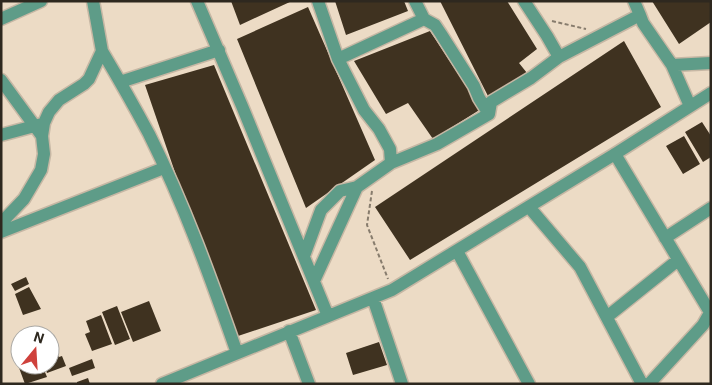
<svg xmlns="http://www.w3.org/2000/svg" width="712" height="385" font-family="Roboto,sans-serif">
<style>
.building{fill:#3f3220}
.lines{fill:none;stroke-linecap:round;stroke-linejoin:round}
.minor-casing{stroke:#c6b7a4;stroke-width:15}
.path{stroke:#877c6d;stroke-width:2;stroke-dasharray:4 2.5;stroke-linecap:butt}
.minor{stroke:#5e9c88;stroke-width:12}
</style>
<rect width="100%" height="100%" fill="#ecdbc5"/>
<path class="building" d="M231 1H292L240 25Z
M335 1H404L408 11 346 35Z
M440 1H507L537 49 519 63 531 78 491 102Z
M652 1H711V22L679 44Z
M308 7 375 160 306 208 237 39Z
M430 31 481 109 433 139 408 103 386 114 354 61Z
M624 41 661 107 410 260 375 207Z
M214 65 316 310 232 338 145 85Z
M702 122 711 136V157L703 162 685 132Z
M684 136 700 164 683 174 666 146Z
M26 277 29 284 15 291 11 284Z
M29 287 41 309 23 315 15 294Z
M149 301 161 331 133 342 121 312Z
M117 306 130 339 115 345 102 312Z
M101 315 112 344 92 351 85 334 90 332 86 321Z
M379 342 387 365 353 375 346 353Z
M56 351 59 357 62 356 66 366 47 373 44 365H50V353Z
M20 356V365H42L47 377 25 384 15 357Z
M92 359 95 368 72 376 69 368Z
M88 378 90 384H77V382Z"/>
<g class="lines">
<g class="minor-casing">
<path id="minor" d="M197 1 242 106 328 316
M634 1 640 15
M1 19 41 1
M102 51C118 78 134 106 149 134 184 204 211 279 237 353
M559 57 640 15 643 23 672 65 690 106
M338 59 424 19
M672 65 711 63
M1 80 42 136
M120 82 219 50
M489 114 491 102 531 78 559 57 547 36 524 1
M1 135 42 124
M615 154 711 314
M391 163 437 144 489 114 479 98 474 86 441 34 435 25 424 19 415 1
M529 207 580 267 642 384
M1 223 24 199 41 170 44 154 42 136 44 123 49 112 59 100 84 84 89 79 102 51 93 1
M1 232 164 168
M665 238 711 208
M457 251 529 384
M304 256 321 210 340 191 357 187 391 163 390 149 379 129 364 110 338 59 318 1
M314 281 357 187
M373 298 402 384
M608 316 678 260
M289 331 309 384
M162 384 392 290 615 154 711 93
M649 384 703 325 711 311"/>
</g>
<path class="path" d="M552 21 586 29
M372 191 367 225 388 279"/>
<use href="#minor" class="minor"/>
</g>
<rect width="712" height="385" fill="none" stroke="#2e281f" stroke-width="5"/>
<g transform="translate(35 350) rotate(18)"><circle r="24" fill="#ffffff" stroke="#aba9a5"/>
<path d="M0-4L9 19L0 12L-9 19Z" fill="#cf413c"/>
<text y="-8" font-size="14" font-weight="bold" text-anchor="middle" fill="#2e281f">N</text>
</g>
</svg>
